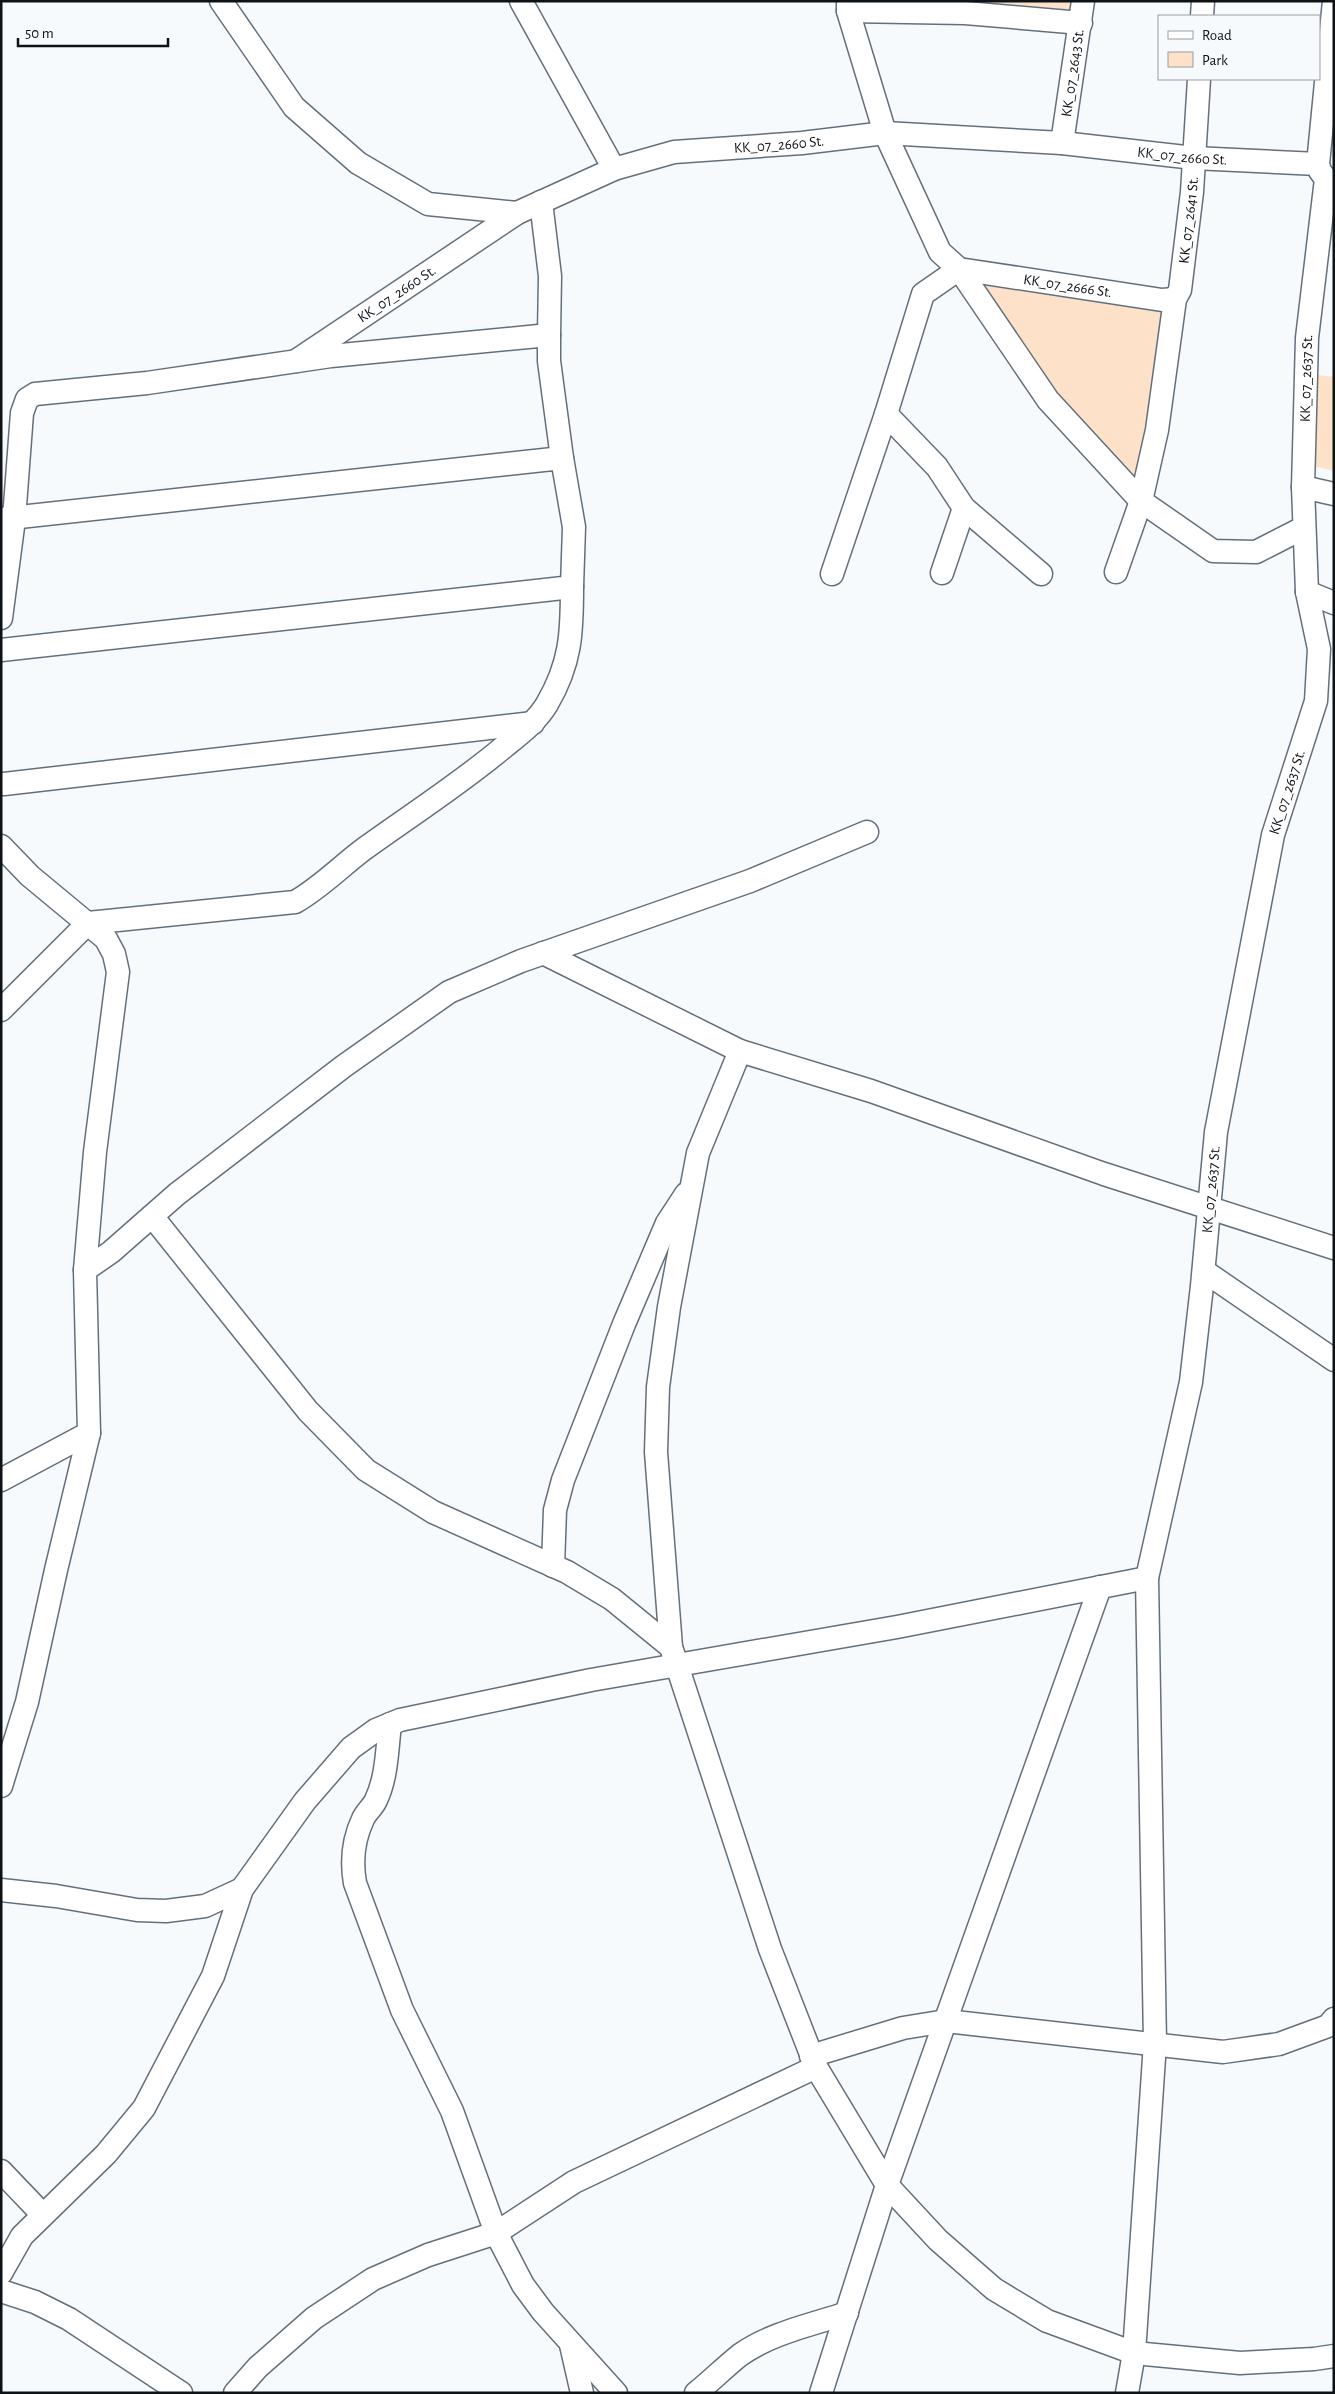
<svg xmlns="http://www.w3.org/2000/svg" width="1335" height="2394" font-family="'Alegreya Sans',sans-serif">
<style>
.green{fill:#fde1c8}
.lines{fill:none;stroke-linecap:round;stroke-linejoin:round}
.minor-casing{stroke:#63707c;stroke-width:25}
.minor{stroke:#fff;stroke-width:22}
.labels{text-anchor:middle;stroke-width:4;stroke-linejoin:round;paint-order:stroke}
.street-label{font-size:15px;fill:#0d1217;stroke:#f7fafd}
</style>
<rect width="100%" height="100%" fill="#f7fafd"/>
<path class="green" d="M965 1H1083L1081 23 965 13Z
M959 269 1175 299 1141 501Z
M1310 374 1334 377V471L1301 463Z"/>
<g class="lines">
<g class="minor-casing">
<g id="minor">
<path d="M221 1 294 107 358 163 428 204 517 213"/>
<path d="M521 1 614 169"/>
<path id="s1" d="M848 1V11L885 133 940 252 959 269 1162 300 1175 299"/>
<path d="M848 11 965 13 1081 23"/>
<path d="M1202 16 1203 1"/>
<path id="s2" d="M1062 143 1083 1"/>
<path d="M541 202 550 276 549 335"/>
<path id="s3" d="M296 361 517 213 614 169 674 152 802 143 885 133 1062 143 1194 158 1318 164"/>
<path d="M886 414 937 467 964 508 1041 574"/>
<path d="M1303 487 1334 494"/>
<path d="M1 519 562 458 574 527 572 587 1 650"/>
<path id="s4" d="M1116 572 1141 501 1157 430 1175 299 1180 290 1192 192 1199 79"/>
<path d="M942 573 964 508"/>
<path d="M832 574 886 414 923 294 959 269 1048 400 1141 501 1213 551 1256 552 1303 528"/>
<path d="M1307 592 1334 603"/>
<path d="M1 618 14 519 22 413 27 399 35 394 147 383 331 356 549 335V361L562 458"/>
<path d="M4 784 533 723"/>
<path d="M1 846 30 876 106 939 114 954 118 972 95 1152 85 1270"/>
<path d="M543 953 740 1051 871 1091 1104 1174 1334 1248"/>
<path d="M1 1010 88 923 295 902C320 888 340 867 364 849 411 815 460 784 505 746 520 734 537 721 547 704 571 663 572 633 572 587"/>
<path d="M740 1051 698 1153 669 1307 658 1387 656 1452 671 1647 770 1949 816 2067 887 2185 938 2240 994 2289 1047 2321 1134 2353 1240 2363 1314 2359 1334 2356"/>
<path d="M152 1216 308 1411 366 1470 433 1512 567 1572 612 1599 671 1647"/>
<path d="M1204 1271 1334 1360"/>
<path d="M1 1480 89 1433"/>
<path d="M553 1566 555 1510 563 1480 624 1324 667 1223 686 1194"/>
<path d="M390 1724C387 1749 387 1777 376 1800 373 1807 366 1812 363 1819 353 1840 351 1860 355 1883L402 2010 452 2111 496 2233 523 2285 543 2312 616 2393"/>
<path d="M1 1786 27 1702 56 1570 89 1433 85 1270 111 1252 177 1194 344 1066 449 992 521 961 750 881 867 832"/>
<path d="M1 1890 56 1896 137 1910 166 1911 205 1906 242 1889"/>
<path d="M811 2056 903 2028 946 2021 1223 2052 1279 2044 1328 2026 1334 2019"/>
<path d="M1 2171 43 2215"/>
<path d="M1 2273 22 2236 106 2154 144 2108 213 1976 242 1889 305 1801 351 1748 376 1730 400 1720 591 1680 897 1627 1147 1578"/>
<path d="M1 2291 35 2302 69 2319 181 2393"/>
<path d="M571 2345 582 2393"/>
<path d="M235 2393 258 2367 314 2318 373 2279 428 2255 496 2233 574 2182 816 2067"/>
<path d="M696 2393C711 2381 725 2367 740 2355 771 2333 811 2325 847 2313"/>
<path d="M821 2393 887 2185 1100 1587"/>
<path id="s5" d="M1127 2393 1134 2353 1155 2043 1147 1578 1191 1382 1202 1286 1216 1132 1273 835 1316 701 1319 649 1307 592 1303 487 1307 338 1326 179 1320 171 1318 164 1334 1"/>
</g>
</g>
<use href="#minor" class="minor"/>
</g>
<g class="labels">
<g class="street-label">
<text dy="5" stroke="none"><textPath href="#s2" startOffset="71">KK_07_2643 St.</textPath></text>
<text dy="5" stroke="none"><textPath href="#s3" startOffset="540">KK_07_2660 St.</textPath></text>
<text dy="5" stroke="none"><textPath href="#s3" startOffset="945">KK_07_2660 St.</textPath></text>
<text dy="5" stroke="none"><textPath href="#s4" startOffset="361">KK_07_2641 St.</textPath></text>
<text dy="5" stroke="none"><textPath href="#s1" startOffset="404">KK_07_2666 St.</textPath></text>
<text dy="5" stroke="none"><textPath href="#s3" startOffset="121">KK_07_2660 St.</textPath></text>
<text dy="5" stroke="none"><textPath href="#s5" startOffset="2036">KK_07_2637 St.</textPath></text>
<text dy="5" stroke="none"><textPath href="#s5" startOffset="1616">KK_07_2637 St.</textPath></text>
<text dy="5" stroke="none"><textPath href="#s5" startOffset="1211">KK_07_2637 St.</textPath></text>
</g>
</g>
<rect width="1335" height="2394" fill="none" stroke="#0d1217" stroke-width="5"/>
<rect x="1158" y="15" width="162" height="65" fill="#f7fafd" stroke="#999da1"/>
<rect x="1168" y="31" width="25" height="8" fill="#ffffff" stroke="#999da1"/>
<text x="1202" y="40" font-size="15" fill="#0d1217">Road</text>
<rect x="1168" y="52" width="25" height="15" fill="#fde1c8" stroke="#999da1"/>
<text x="1202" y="65" font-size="15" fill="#0d1217">Park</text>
<path d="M18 38v8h150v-8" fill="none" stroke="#0d1217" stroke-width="2.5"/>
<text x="25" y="38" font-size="15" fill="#0d1217" stroke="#f7fafd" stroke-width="4" paint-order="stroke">50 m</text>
</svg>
